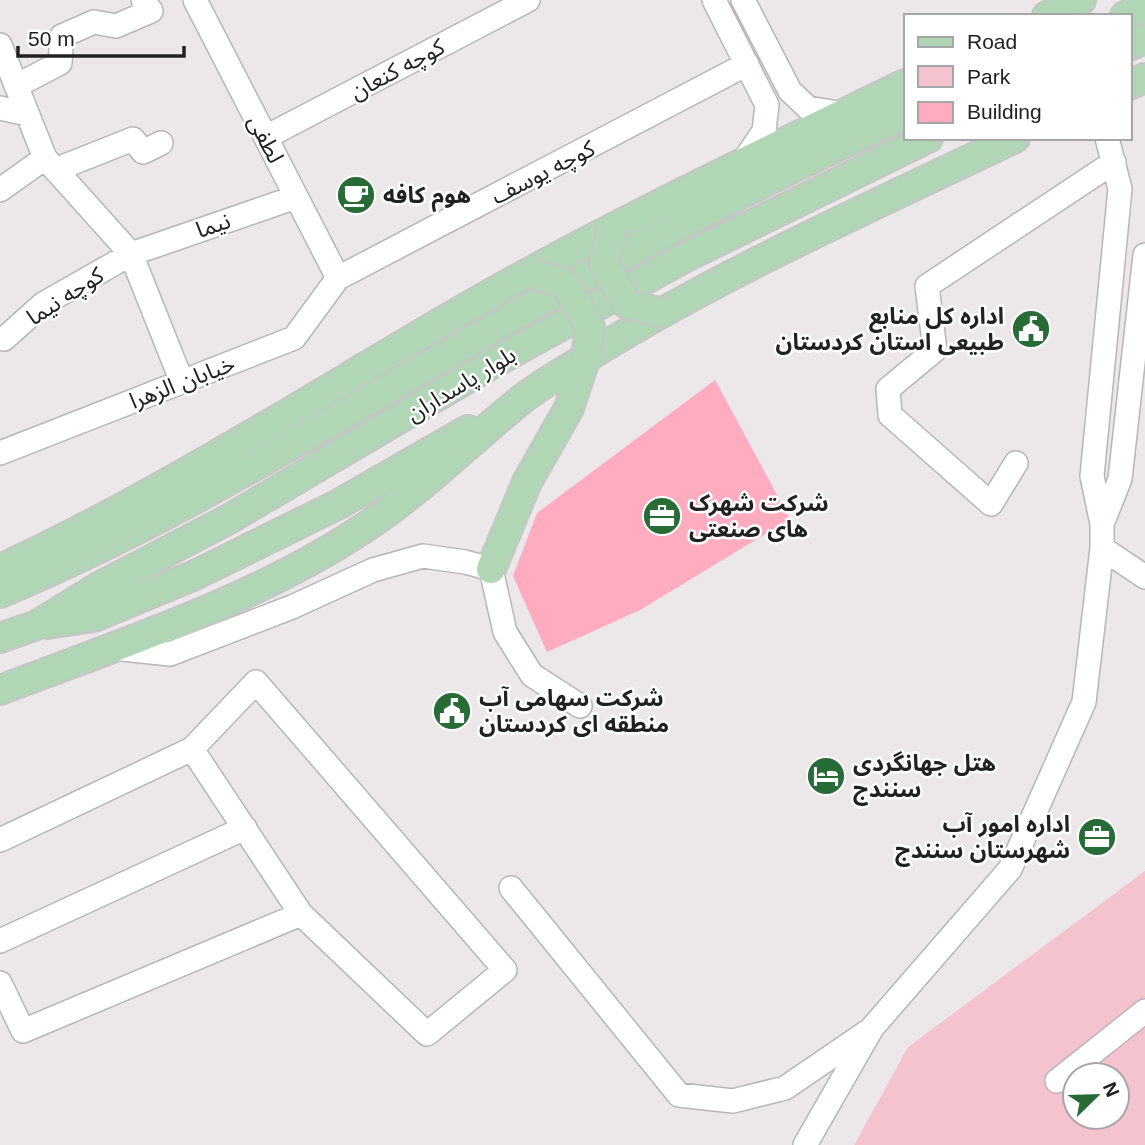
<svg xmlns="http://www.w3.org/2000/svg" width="1145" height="1145" font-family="Arial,'Noto Sans Arabic',sans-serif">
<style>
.green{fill:#f5c3ce;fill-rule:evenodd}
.building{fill:#ffabc0}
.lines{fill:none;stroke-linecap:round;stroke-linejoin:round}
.minor-casing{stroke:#b9b5b6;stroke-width:26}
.major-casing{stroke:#c6c5c5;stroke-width:32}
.minor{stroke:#fff;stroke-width:23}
.major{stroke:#b0d6b6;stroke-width:28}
.major-bridge-casing{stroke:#c6c5c5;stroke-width:32;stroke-linecap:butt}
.major-bridge{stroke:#b0d6b6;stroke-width:28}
.labels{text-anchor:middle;stroke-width:5;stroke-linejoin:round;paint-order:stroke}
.street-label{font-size:23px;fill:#222021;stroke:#fff}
.poi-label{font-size:23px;font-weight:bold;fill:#222021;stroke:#fff;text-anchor:start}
</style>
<rect width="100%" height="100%" fill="#ece8e9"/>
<path class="green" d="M1145 871V1145H854L908 1047ZM1075 1075H1117V1117H1075Z"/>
<path class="building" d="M715 380 790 519 640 610 547 652 513 576 537 513Z"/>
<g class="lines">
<g class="minor-casing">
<path id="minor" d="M195 0 338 278
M714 0 767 105 764 131 743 162
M743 0 790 91 808 108 844 114
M0 45 45 158 131 254 182 382
M16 86 60 63 62 36 94 22 116 26 151 11 143 0
M0 108 27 114
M266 137 528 0
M55 170 133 139 143 152 161 143
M0 190 45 158
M0 338 4 339 43 304 131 254 296 197
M0 453 294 338 338 278 747 64
M1016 463 991 504 890 415 888 389 935 350 927 286 1114 162
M1102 524 1120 479 1145 255
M1102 548 1145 577
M113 648 170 654 292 607 373 570 423 556 465 562 491 569 505 632 532 675 580 706
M192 749 256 682 505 970 427 1034 301 914
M0 840 192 749 301 914 23 1031 0 983
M511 888 679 1095 733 1101 785 1088 867 1032
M0 941 245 828
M1057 1081 1145 1011
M805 1145 872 1028 1010 869 1084 702 1102 548V524L1092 476 1120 189 1107 138"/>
</g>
<g class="major-casing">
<path id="major" d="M1047 16 1081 0
M1125 16 1145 7
M1129 46 1145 39
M1129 85 1145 78
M0 569C172 490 330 385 494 292 628 217 767 151 905 84
M491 569 527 482 569 408 586 357
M0 593C167 524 318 428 474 339 614 258 758 182 905 115
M47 624 94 617 195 575 339 504 468 430
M0 638 37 625 97 588 229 519 490 365 684 258 928 138
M0 690C121 644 259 599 367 526 423 489 469 442 521 400 540 385 563 372 584 359 717 275 873 206 1015 138"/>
</g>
<use href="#minor" class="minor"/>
<use href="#major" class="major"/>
<g class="major-bridge-casing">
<path id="major-bridge" d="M612 227 604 264 627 304 663 313
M530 273 564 283 590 327 586 357"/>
</g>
<use href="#major-bridge" class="major-bridge"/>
</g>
<defs>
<g id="cafe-disc" transform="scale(2.0125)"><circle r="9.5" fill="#276b37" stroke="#fff"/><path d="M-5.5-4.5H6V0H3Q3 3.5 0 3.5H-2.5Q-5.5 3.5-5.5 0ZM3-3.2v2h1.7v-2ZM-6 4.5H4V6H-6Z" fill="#fff"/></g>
<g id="civic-disc" transform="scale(2.0125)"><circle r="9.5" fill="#276b37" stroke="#fff"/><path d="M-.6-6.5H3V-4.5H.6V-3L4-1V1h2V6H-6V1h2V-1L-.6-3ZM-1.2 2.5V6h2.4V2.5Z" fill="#fff"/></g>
<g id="office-disc" transform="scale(2.0125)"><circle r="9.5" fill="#276b37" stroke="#fff"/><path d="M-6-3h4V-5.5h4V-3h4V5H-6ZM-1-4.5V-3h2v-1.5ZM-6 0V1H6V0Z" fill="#fff"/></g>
<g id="hotel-disc" transform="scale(2.0125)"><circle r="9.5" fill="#276b37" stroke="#fff"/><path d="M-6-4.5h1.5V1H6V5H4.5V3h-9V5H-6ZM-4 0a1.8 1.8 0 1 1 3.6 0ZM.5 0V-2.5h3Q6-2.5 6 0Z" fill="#fff"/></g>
</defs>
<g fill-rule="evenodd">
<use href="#cafe-disc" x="356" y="195"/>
<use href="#civic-disc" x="1031" y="329"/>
<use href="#office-disc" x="662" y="516"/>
<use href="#civic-disc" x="452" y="711"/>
<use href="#hotel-disc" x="826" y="776"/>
<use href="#office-disc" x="1097" y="837"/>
</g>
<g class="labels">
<g class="street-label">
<text transform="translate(397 69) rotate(-28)" y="8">کوچه کنعان</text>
<text transform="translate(266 139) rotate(63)" y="8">لطفی</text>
<text transform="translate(543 172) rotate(-27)" y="8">کوچه یوسف</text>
<text transform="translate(213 225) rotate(-19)" y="8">نیما</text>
<text transform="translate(65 296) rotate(-33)" y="8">کوچه نیما</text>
<text transform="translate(182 382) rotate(-21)" y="8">خیابان الزهرا</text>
<text transform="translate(461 384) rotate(-31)" y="8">بلوار پاسداران</text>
</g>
<g class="poi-label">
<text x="383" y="203">هوم کافه</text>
<text x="1004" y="324" text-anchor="end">اداره کل منابع<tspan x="1004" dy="26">طبیعی استان کردستان</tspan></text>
<text x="689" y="511">شرکت شهرک<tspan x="689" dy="26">های صنعتی</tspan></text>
<text x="479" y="706">شرکت سهامی آب<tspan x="479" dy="26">منطقه ای کردستان</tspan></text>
<text x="853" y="771">هتل جهانگردی<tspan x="853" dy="26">سنندج</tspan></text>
<text x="1070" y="832" text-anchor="end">اداره امور آب<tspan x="1070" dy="26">شهرستان سنندج</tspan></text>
</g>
</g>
<rect x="904" y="14" width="228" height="126" fill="#ffffff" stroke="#a7a6a6" stroke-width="2"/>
<rect x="918" y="37" width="35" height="10" fill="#b0d6b6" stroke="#a7a6a6" stroke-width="2"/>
<text x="967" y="49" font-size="21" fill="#222021">Road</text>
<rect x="918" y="66" width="35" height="21" fill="#f5c3ce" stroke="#a7a6a6" stroke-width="2"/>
<text x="967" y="84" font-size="21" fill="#222021">Park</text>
<rect x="918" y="102" width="35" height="21" fill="#ffabc0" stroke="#a7a6a6" stroke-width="2"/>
<text x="967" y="119" font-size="21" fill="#222021">Building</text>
<g transform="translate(1096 1096) rotate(67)"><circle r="33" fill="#ffffff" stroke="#a7a6a6" stroke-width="2"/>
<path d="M0-5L12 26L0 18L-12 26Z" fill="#276b37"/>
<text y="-10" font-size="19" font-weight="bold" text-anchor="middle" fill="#222021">N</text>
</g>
<path d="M18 46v10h166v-10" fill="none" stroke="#222021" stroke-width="3.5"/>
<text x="28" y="46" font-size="21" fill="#222021" stroke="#ffffff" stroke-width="5" paint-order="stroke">50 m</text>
</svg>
